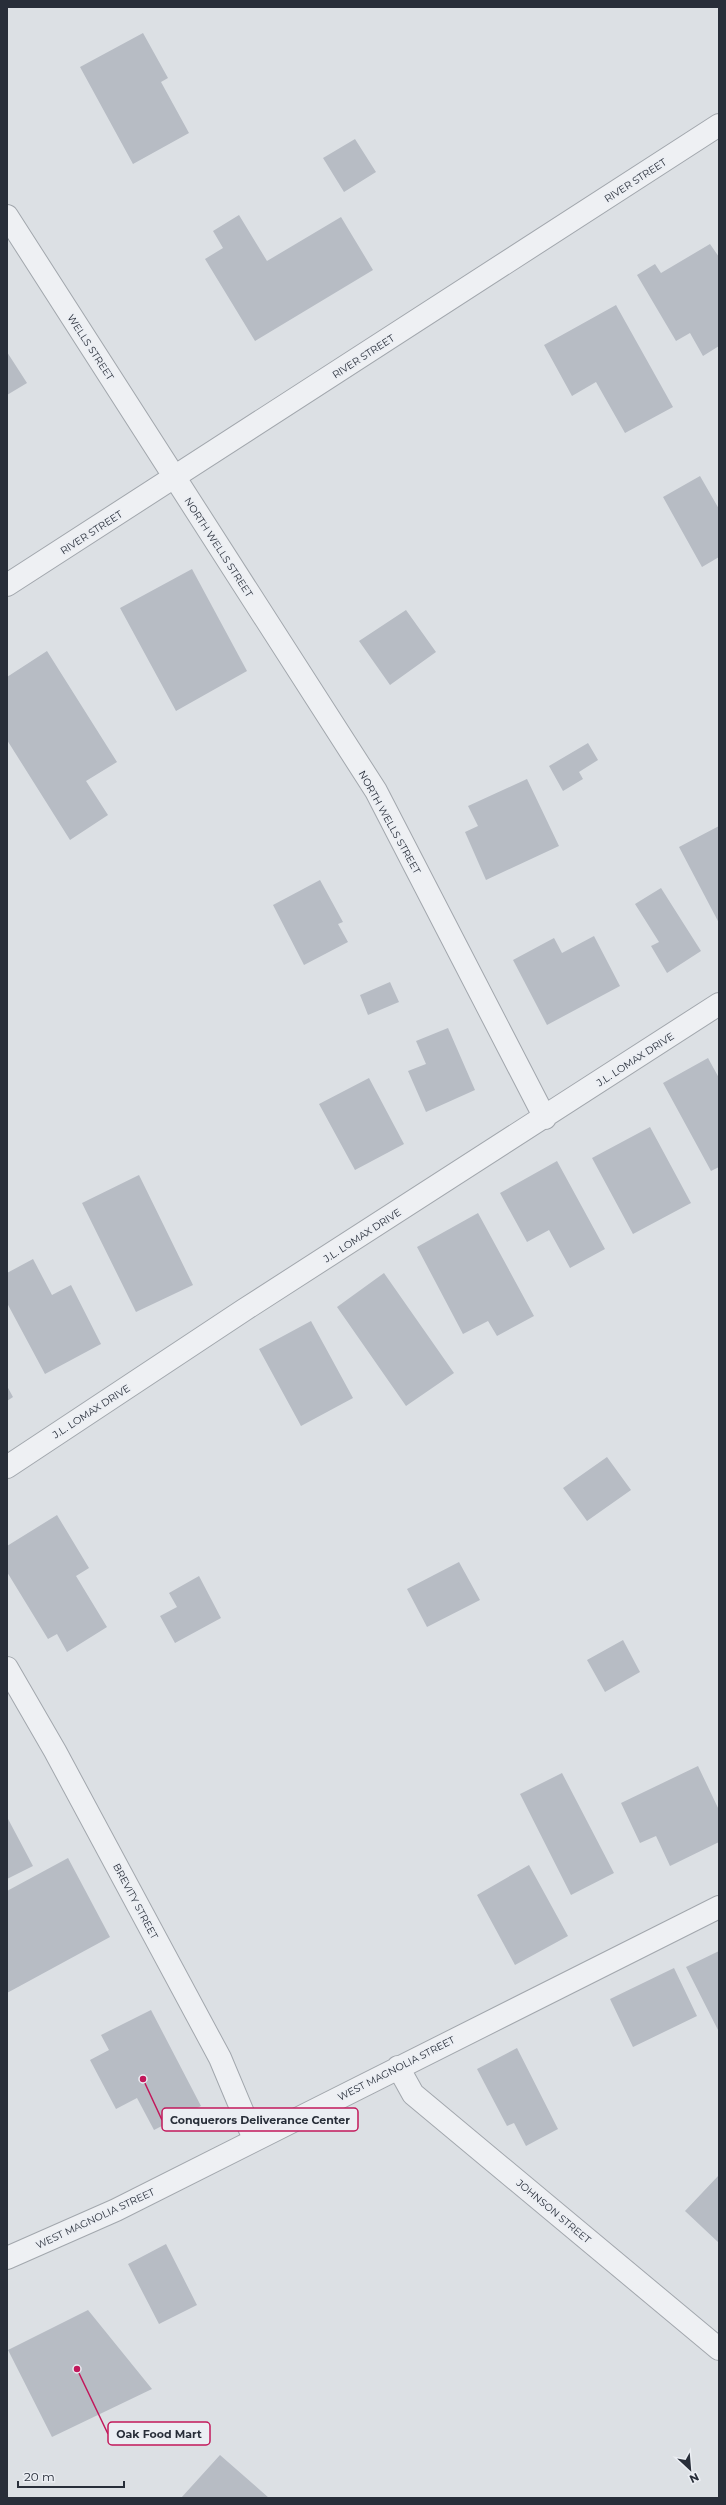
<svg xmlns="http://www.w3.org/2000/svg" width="726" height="2505" font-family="Montserrat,sans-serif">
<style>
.building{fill:#b7bcc4}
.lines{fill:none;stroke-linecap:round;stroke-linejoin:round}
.minor-casing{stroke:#a2a7ad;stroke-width:24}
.minor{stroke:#eef0f3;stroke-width:22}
.labels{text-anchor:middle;stroke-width:3;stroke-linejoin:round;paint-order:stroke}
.street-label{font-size:10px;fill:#282e39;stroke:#ebeef3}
.leader{fill:none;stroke:#c2185b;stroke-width:1.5}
.callout-dot{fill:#c2185b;stroke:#ebeef3;stroke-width:1.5}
.callout{fill:#ebeef3;stroke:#c2185b;stroke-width:1.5}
.callout-label{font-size:11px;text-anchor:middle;font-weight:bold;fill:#282e39}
</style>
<rect width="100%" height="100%" fill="#dce0e4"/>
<path class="building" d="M143 33 168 78 161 82 189 133 133 164 80 67Z
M355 139 376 172 344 192 323 158Z
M239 215 267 261 341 217 373 270 255 341 205 259 223 248 213 231Z
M710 244 719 257V346L703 356 690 333 676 341 637 275 655 264 661 273Z
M616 305 673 407 625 433 596 382 572 396 544 345Z
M7 352 27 383 7 395Z
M700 476 719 509V557L702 567 663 497Z
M192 569 247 671 176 711 120 608Z
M406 610 436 652 390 685 359 641Z
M47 651 117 762 86 781 108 815 70 840 7 740V677Z
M588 743 598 760 579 772 583 779 563 791 549 766Z
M527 779 559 846 486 880 465 832 478 826 468 806Z
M719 826V923L679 847Z
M320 880 343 922 338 924 348 942 304 965 273 905Z
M661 888 701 951 667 973 651 946 659 942 635 904Z
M594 936 620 986 547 1025 513 960 554 938 562 953Z
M390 982 399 1002 368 1015 360 995Z
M448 1028 475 1090 426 1112 408 1071 426 1064 416 1041Z
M708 1058 719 1078V1167L711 1171 663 1083Z
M369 1078 404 1144 355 1170 319 1104Z
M650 1127 691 1203 633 1234 592 1158Z
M557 1161 605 1249 570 1268 549 1230 527 1242 500 1193Z
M139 1175 193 1285 136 1312 82 1203Z
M478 1213 534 1316 497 1336 488 1321 463 1334 417 1247Z
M33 1259 52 1295 71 1285 101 1344 45 1374 7 1303V1273Z
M384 1273 454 1373 406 1406 337 1307Z
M311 1321 353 1398 301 1426 259 1349Z
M7 1386 13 1397 7 1401Z
M607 1457 631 1490 587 1521 563 1488Z
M57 1515 89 1568 76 1576 107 1627 67 1652 57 1634 48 1639 7 1572V1546Z
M459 1562 480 1600 427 1627 407 1589Z
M199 1576 221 1618 175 1643 160 1616 177 1607 169 1593Z
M623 1640 640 1672 605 1692 587 1660Z
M698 1766 719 1810V1842L670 1866 656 1836 640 1843 621 1803Z
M562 1773 614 1873 571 1895 520 1794Z
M7 1817 33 1866 7 1879Z
M68 1858 110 1937 7 1993V1891Z
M529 1865 568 1936 515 1965 477 1895Z
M719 1951V2032L686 1967Z
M674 1968 697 2016 633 2047 610 1999Z
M151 2010 201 2106 154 2130 137 2098 116 2109 90 2060 109 2050 101 2035Z
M517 2048 558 2129 526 2146 514 2123 507 2126 477 2069Z
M719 2175V2243L685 2211Z
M166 2244 197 2305 159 2324 128 2264Z
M88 2310 152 2389 52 2437 8 2350Z
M220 2455 269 2498H181Z"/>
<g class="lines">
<g class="minor-casing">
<path id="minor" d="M7 216 376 791 545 1118
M7 585 719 125
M7 1467 244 1310 719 1004
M7 1668 55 1751 220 2058 254 2139
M398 2067 413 2094 719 2349
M7 2258 116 2210 719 1907"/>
</g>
<use href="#minor" class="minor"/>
</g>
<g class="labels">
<g class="street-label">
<text transform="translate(635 180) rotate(-33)" y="4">RIVER STREET</text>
<text transform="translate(91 347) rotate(57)" y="4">WELLS STREET</text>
<text transform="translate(363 356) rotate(-33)" y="4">RIVER STREET</text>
<text transform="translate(91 532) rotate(-33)" y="4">RIVER STREET</text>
<text transform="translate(219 547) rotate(57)" y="4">NORTH WELLS STREET</text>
<text transform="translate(390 822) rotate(61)" y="4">NORTH WELLS STREET</text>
<text transform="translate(635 1059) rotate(-33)" y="4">J.L. LOMAX DRIVE</text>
<text transform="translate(362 1235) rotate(-33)" y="4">J.L. LOMAX DRIVE</text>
<text transform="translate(91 1411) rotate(-33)" y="4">J.L. LOMAX DRIVE</text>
<text transform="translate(136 1901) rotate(62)" y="4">BREVITY STREET</text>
<text transform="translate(396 2068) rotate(-27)" y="4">WEST MAGNOLIA STREET</text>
<text transform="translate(554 2211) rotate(40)" y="4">JOHNSON STREET</text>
<text transform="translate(95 2218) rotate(-25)" y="4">WEST MAGNOLIA STREET</text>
</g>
</g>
<path class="leader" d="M143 2079L162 2120M77 2369L108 2434"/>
<g class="callout-dot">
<circle cx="143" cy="2079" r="4"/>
<circle cx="77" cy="2369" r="4"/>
</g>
<g class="callout">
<rect x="162" y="2108" width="196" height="23" rx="4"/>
<rect x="108" y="2422" width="102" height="23" rx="4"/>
</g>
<g class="callout-label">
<text x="260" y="2124">Conquerors Deliverance Center</text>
<text x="159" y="2438">Oak Food Mart</text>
</g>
<rect width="726" height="2505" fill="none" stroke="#282e39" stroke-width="16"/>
<g transform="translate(690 2469) rotate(154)" stroke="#ebeef3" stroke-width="3" paint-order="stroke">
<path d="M0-3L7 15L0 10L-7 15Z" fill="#282e39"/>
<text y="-6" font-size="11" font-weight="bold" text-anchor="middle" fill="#282e39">N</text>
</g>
<path d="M18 2481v6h106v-6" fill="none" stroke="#282e39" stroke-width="2"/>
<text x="24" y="2481" font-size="12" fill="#282e39" stroke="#ebeef3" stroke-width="3" paint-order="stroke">20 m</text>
</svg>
